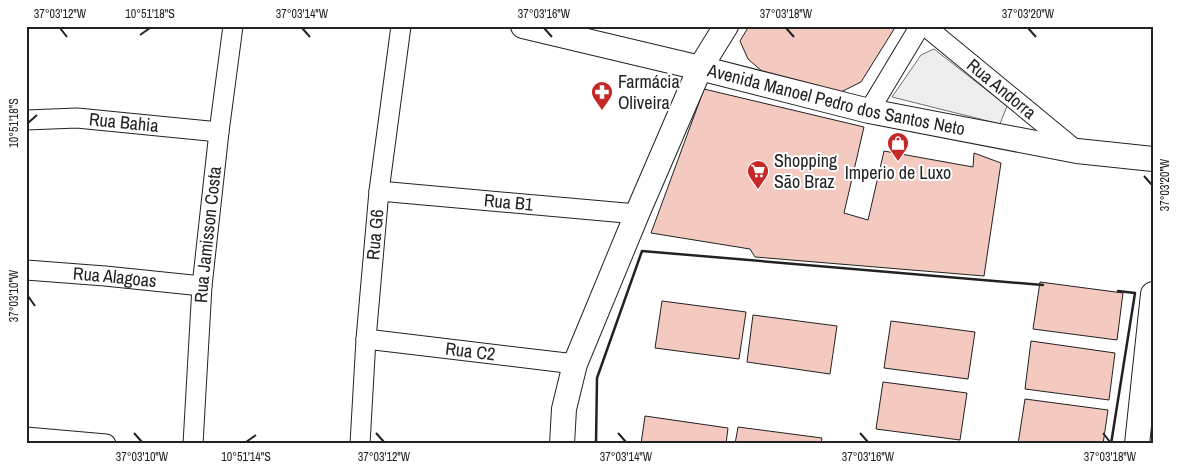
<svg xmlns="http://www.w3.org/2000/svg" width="1179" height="470" font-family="'Archivo Narrow',sans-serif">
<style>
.green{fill:#eee;stroke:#6f6f6f}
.building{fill:#f3c9c0;stroke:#222}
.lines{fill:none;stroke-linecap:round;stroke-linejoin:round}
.minor-casing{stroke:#222;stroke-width:21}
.tertiary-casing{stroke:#222;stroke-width:26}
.minor{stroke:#fff;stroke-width:19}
.tertiary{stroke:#fff;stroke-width:24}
.wall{stroke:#222;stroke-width:2.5}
.ticks{fill:none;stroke:#222;stroke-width:2}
.labels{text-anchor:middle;stroke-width:4;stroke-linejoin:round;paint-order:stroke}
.poi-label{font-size:18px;fill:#222;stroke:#fff;text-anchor:start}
.street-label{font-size:18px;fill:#222;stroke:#fff}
.neatline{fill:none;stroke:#222;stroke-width:2}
.ticks-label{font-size:12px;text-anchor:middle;fill:#222}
</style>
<rect width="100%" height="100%" fill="#fff"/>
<path class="green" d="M934 49 1007 106 1000 124 892 97 921 55Z"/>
<path class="building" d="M749 26H896L861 82 841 92 763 72 748 59 740 41Z
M704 89 864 127 844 213 868 220 884 151 973 167 974 153 1001 163 984 276 755 257 750 249 651 233Z
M1040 282 1123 293 1117 340 1033 329Z
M662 301 746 312 739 359 655 348Z
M753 315 837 326 830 374 747 362Z
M891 321 975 332 968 379 884 368Z
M1031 341 1115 353 1109 400 1025 389Z
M883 382 967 393 960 440 876 429Z
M1025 399 1108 410 1103 444H1018Z
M645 416 728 428 726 444H641Z
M738 427 822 438 821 444H735Z"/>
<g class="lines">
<g class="minor-casing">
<g id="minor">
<path id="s1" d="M925 26 1077 151"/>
<path d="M869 111 920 26"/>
<path id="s2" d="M26 120 77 118 219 132"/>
<path id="s3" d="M379 191 637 214"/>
<path id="s4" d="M26 270 105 276 202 286"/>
<path id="s5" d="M366 339 575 364"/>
<path d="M26 437 106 444"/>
<path id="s6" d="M193 444 202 286 219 132 233 26"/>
<path id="s7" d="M360 444 366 339 379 191 401 26"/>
</g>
</g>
<g class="tertiary-casing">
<g id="tertiary">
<path id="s8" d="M523 26 700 68 869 111 1077 151 1153 159"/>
<path d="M562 444 564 409 575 364 637 214 700 68 726 26"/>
<path d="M1137 444 1153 294"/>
</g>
</g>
<use href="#minor" class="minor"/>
<use href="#tertiary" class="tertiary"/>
<path class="wall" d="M596 444 597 378 642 251 1043 285
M1111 444 1135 293 1118 291"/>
</g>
<path class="ticks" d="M60 28 67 37M302 28 310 37M544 28 552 37M786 28 794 37M1028 28 1036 37M140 35 150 28M28 123 37 115M1144 176 1152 185M28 296 35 306M134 433 142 442M376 433 384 442M618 433 626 442M860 433 868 442M1103 433 1110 442M246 442 256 435"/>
<defs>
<g id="pharmacy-pin" transform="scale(1.125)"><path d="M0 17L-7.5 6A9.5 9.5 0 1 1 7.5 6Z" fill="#c62828" stroke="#fff"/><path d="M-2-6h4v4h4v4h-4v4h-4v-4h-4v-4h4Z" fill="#fff"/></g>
<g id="shop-pin" transform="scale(1.125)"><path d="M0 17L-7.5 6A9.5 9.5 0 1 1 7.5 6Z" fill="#c62828" stroke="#fff"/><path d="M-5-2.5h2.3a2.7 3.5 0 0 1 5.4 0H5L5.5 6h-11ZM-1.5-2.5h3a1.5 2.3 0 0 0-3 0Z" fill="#fff"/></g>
<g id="supermarket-pin" transform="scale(1.125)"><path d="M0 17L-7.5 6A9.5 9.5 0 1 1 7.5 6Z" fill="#c62828" stroke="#fff"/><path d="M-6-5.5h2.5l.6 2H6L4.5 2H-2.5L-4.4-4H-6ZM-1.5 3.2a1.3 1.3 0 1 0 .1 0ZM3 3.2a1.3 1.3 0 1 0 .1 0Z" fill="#fff"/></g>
</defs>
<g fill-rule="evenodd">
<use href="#pharmacy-pin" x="602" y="92"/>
<use href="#shop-pin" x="898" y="143"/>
<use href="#supermarket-pin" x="758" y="171"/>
</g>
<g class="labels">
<g class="poi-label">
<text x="618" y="88">Farmácia<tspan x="618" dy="21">Oliveira</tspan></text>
<text x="774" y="167">Shopping<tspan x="774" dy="21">São Braz</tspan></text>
<text x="898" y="179" text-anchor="middle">Imperio de Luxo</text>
</g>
<g class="street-label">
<text dy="6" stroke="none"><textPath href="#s1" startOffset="99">Rua Andorra</textPath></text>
<text dy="6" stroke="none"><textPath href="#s8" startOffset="322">Avenida Manoel Pedro dos Santos Neto</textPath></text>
<text dy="6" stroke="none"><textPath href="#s2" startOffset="98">Rua Bahia</textPath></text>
<text dy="6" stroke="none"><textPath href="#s3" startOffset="130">Rua B1</textPath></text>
<text dy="6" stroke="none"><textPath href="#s6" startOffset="210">Rua Jamisson Costa</textPath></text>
<text dy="6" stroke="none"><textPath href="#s7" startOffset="210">Rua G6</textPath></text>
<text dy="6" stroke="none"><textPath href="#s4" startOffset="89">Rua Alagoas</textPath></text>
<text dy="6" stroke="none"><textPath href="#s5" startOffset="105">Rua C2</textPath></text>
</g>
</g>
<rect width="1179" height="470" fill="none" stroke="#ffffff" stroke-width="55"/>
<rect x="28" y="28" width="1124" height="414" class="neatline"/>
<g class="ticks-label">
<text x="60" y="18">37°03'12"W</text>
<text x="150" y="18">10°51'18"S</text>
<text x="302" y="18">37°03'14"W</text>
<text x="544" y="18">37°03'16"W</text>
<text x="786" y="18">37°03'18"W</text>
<text x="1028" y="18">37°03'20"W</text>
<text transform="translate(14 123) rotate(-90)" y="4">10°51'18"S</text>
<text transform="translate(1165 185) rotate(-90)" y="4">37°03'20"W</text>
<text transform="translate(14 296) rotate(-90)" y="4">37°03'10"W</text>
<text x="142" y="461">37°03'10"W</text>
<text x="246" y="461">10°51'14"S</text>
<text x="384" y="461">37°03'12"W</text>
<text x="626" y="461">37°03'14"W</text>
<text x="868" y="461">37°03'16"W</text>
<text x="1110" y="461">37°03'18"W</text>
</g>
</svg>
